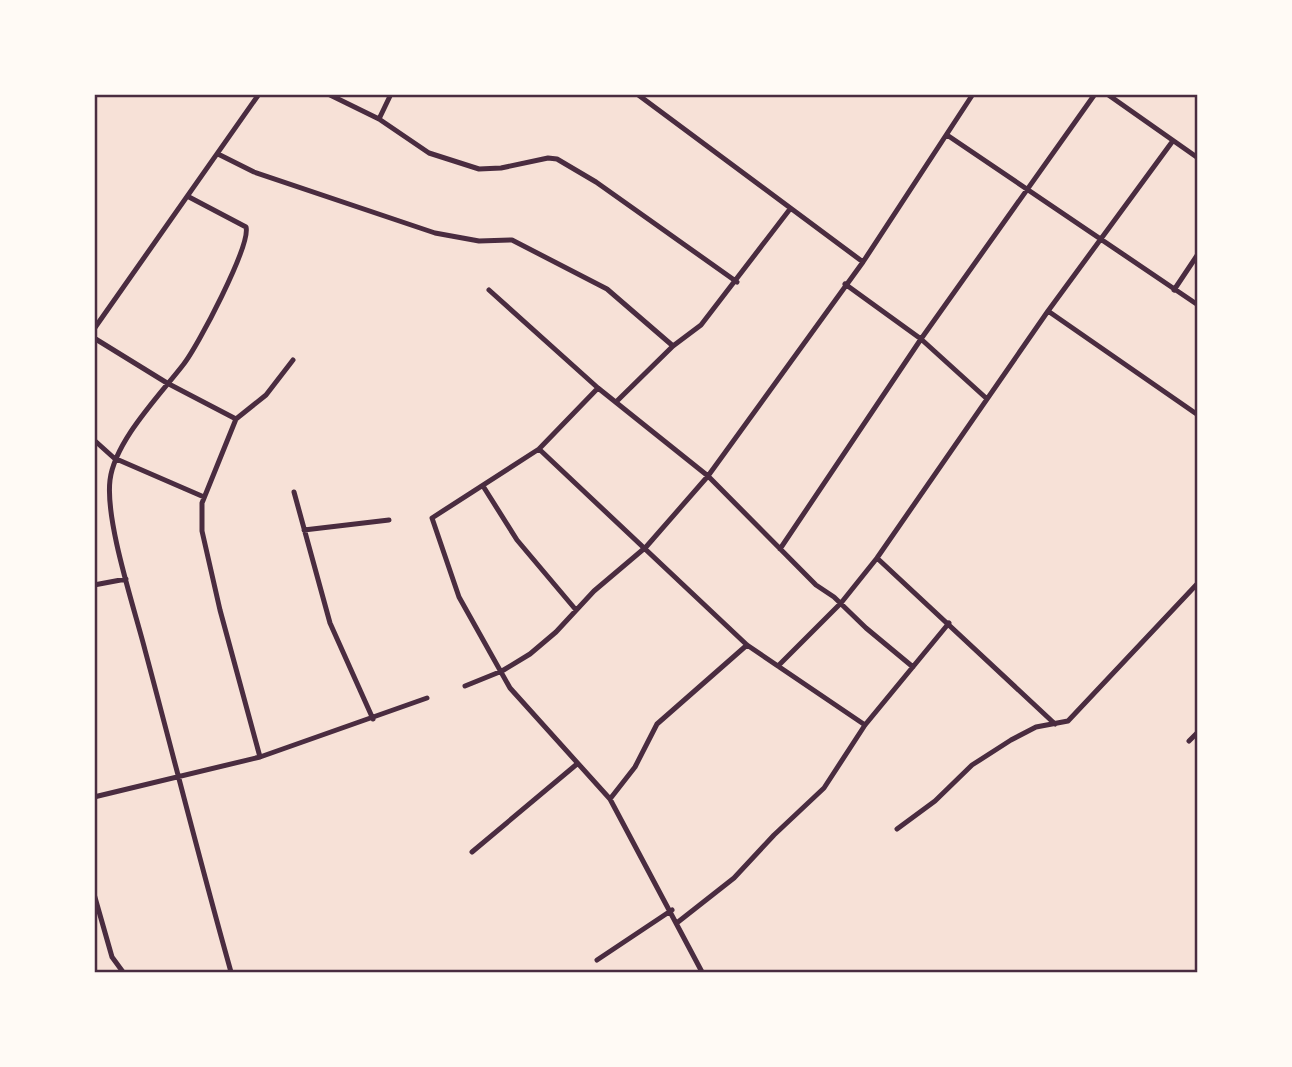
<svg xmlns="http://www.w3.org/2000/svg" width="1292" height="1067" font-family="Jost,sans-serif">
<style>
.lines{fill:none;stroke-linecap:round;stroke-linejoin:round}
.minor{stroke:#4a2c40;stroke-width:5}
.neatline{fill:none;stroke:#4a2c40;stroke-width:2.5}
</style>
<rect width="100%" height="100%" fill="#f7e1d7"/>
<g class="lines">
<path class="minor" d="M328 94 379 119 429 153 479 169 501 168 548 158 557 159 596 182 737 282
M637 94 863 262
M1107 94 1198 158
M379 119 391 94
M947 135 1198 305
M218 154 254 172 435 233 479 241 512 240 607 289 673 346
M189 197 246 227C251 245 197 348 183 365 159 396 115 441 110 480 105 521 134 607 145 650 174 758 201 866 231 972
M845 284 921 339 986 398
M489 290 598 388 708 476 816 585 834 597 866 628 913 667
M1174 290 1198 254
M1048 311 1198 415
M94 329 259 94
M94 338 167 383 236 419
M598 388 539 449 432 518 459 597 510 688 610 799 702 972
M617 401 673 346 701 325 790 209
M94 440 114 458 204 497
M539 449 747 645 865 725
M483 486 517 540 576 610
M294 492 330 623 373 719
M304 530 389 520
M780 549 921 339 1095 94
M877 558 1055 724
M94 585 126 579
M778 666 841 603 877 558 1048 311 1172 142
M465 686 502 671 530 654 556 632 594 591 646 547 708 476 863 262 973 94
M1189 741 1198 732
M260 757 220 610 202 531V503L236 419 266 395 293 360
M94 797 260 757 427 698
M610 799 635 767 657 724 747 645
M897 829 935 801 972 765 1011 740 1036 727 1068 721 1198 583
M472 852 577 764
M94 894 112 957 123 972
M678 922 734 878 774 835 824 788 865 725 949 623
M597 960 672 910"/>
</g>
<rect width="1292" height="1067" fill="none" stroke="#fffaf5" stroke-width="192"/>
<rect x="96" y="96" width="1100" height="875" class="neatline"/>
</svg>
